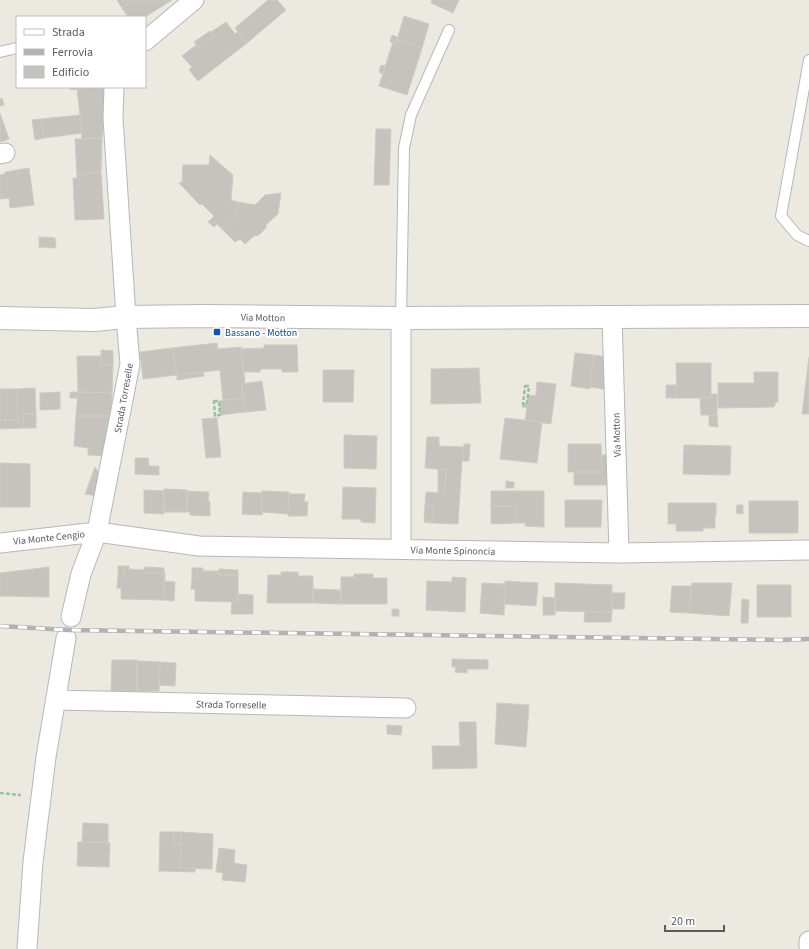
<svg xmlns="http://www.w3.org/2000/svg" width="809" height="949" font-family="'Source Sans 3',sans-serif">
<style>
.building{fill:#c6c3be;stroke:#cecbbf}
.lines{fill:none;stroke-linecap:round;stroke-linejoin:round}
.service-casing{stroke:#b6b7bc;stroke-width:12}
.minor-casing{stroke:#b6b7bc;stroke-width:21}
.secondary-casing{stroke:#b6b8be;stroke-width:24}
.path{stroke:#99c0a7;stroke-width:2.5;stroke-dasharray:4 2;stroke-linecap:butt}
.service{stroke:#fff;stroke-width:10}
.minor{stroke:#fff;stroke-width:19}
.secondary{stroke:#fff;stroke-width:22}
.rail-casing{stroke:#b1b2b2;stroke-width:4.5}
.rail{stroke:#fff;stroke-width:3;stroke-dasharray:9;stroke-linecap:butt}
.transit-dot{fill:#1a4fb4;stroke:#fff;stroke-width:1.5}
.labels{text-anchor:middle;stroke-width:4;stroke-linejoin:round;paint-order:stroke}
.street-label{font-size:10px;fill:#595b60;stroke:#fff}
.transit-label{font-size:10px;fill:#164399;stroke:#fff;text-anchor:start}
</style>
<rect width="100%" height="100%" fill="#ebe9e0"/>
<path class="building" d="M117 0H133L122 8Z
M133 0H172L145 17H128L122 8Z
M268 0H277L286 10 247 43 235 28Z
M432 0H459L453 13 431 3Z
M404 16 429 24 422 48 397 40Z
M226 22 235 34 237 32 247 43 198 81 189 70 192 67 182 56 196 45 198 47 214 36 211 32Z
M210 31 214 36 198 47 194 42Z
M392 35 397 37 395 43 390 42Z
M397 40 422 48 407 95 379 86 393 42 395 43Z
M381 65 385 66 383 74 379 72Z
M70 87H94L71 90Z
M94 87H104L105 105 102 138 82 139 80 115 77 89Z
M2 98 4 105 0 106V99Z
M0 113 9 139 0 142Z
M80 115 82 133 44 138 41 119Z
M41 119 44 138 35 140 32 120Z
M376 129H391L389 185H374Z
M102 138 101 172 77 175 75 139Z
M210 155 233 175 231 200 238 202V212L221 228 217 224 214 227 208 222 214 216 202 204 200 205 179 183 182 182 183 165H209Z
M29 168 34 205 10 208 9 198 0 199V175L5 174V172Z
M101 172 104 219 75 220 73 178H77V175Z
M281 193 278 214 266 225V228L258 236 255 235 245 244 240 239 235 242 221 228 238 212V202L255 205 265 195Z
M39 237 55 238 56 248 39 247Z
M217 343 218 349 241 347 245 383 242 384 244 398 223 400 220 370 177 375 172 348Z
M264 345H297L298 372H282V369H261L260 372H243L241 349 264 348Z
M172 348 177 375 143 379 140 352Z
M101 350 113 351V365H101Z
M575 353 593 355 590 389 571 386Z
M593 355 608 357 604 389 590 387Z
M77 356H101V365H113L112 393 78 392Z
M809 357V414H802Z
M676 363H711V398H677Z
M479 368 481 403 431 404V369Z
M323 370H354L353 402H323Z
M203 372 204 376 177 380V375Z
M754 372H778V402H776L774 407 718 408V383H754Z
M262 381 266 410 245 412 242 384Z
M537 382 556 384 551 424 525 420 527 408 522 407 523 404H527L528 395 536 396Z
M666 385H677V398H666Z
M35 388 36 414H23L24 428 0 429V420H18L17 389Z
M0 389H17L18 420H0Z
M60 392V409L40 410V393Z
M70 392H78V398H70Z
M78 392 112 393 111 416H76Z
M710 394H717V415H701L700 398H711Z
M244 398 245 412 220 415 219 401Z
M23 414H36V428H24Z
M709 415H717L718 427 709 426Z
M76 416H111L107 456 88 455V448L74 446Z
M217 418 221 457 206 458 202 419Z
M505 418 542 422 537 463 500 459Z
M344 435 377 436 376 469 344 468Z
M427 437H439V446L464 447 463 461H462L458 524 432 523 433 506H425L426 492 444 493 446 470 425 468Z
M464 444H470L469 461H463Z
M568 444H601L602 472H568Z
M684 445 731 446 730 475 683 474Z
M601 455H607L608 485H574V472H602Z
M135 458H148L149 466H159V475L135 474Z
M0 463 30 464V507H0Z
M95 467 101 477 96 496 85 494Z
M438 470H446L444 493 438 492Z
M506 481 514 482V488H506Z
M343 487 376 488 375 523 361 522V519H342Z
M164 489 187 490V512H164Z
M144 490 164 491V514L144 513Z
M187 491 209 492 208 501H210V516L190 515V512H187Z
M262 491 289 492 288 514 262 512Z
M491 491H544V527L525 526V523H516L517 506H491Z
M243 492 262 493V515L242 514Z
M289 494H305L304 502H308L307 516H288Z
M565 500H602L601 527H565Z
M749 501H798V533H749Z
M668 503H716V516H715V528H703V531H676V524H668Z
M737 505H743V514L736 513Z
M425 506H433L432 523 424 522Z
M491 506H517L516 523 491 524Z
M118 566H124V577L118 576Z
M124 566H129V569L144 570V573H165L164 600 121 599V588H117L118 576 124 577Z
M49 567V597L0 596V573Z
M144 567 164 568V574L144 573Z
M192 568H198L197 579H192Z
M198 568H203V571H218V575H238V602L195 601V589H191L192 579H197Z
M219 569 238 570V575H218Z
M281 572H298V576H313V603H267L268 575H281Z
M354 574H373V578H387V604H341V577H354Z
M452 577 466 578 465 612 426 610 427 581 452 582Z
M164 581 175 582 174 601 164 600Z
M505 581 538 583 536 606 504 604Z
M482 583 505 584 504 615 480 613Z
M555 583 612 585V612L555 611Z
M692 583H732L729 616 689 613Z
M757 585H791V617H757Z
M672 586H692L689 613 670 612Z
M313 589 341 590V604L313 603Z
M612 593H625L624 609H612Z
M238 594 253 595V614H231L232 602H238Z
M543 597 555 598V615H543Z
M742 599 749 600 748 623H741Z
M392 609H399V616H392Z
M585 611 612 612 611 622H584Z
M452 659 488 660V669H467V673L455 672 456 667H452Z
M112 660H137V691H111Z
M137 661 160 662 159 691H137Z
M160 662 176 663 175 686 159 685Z
M497 703 529 705 526 747 495 744Z
M459 722H476L477 768 433 769 432 746H460Z
M387 725 402 726 401 735 387 734Z
M83 823 108 824V843L82 842Z
M160 832H174L173 844H181L180 868H195V872L159 871Z
M174 832H181V844H173Z
M181 832 213 834 212 869 180 868Z
M78 842 110 843 109 867 77 866Z
M219 848 235 850 234 863 247 865 245 882 222 880 223 873 216 872Z"/>
<g class="lines">
<g class="service-casing">
<path id="service" d="M0 52 17 48
M809 60 781 216 797 235 809 241
M401 318 404 148 411 115 449 30"/>
</g>
<g class="minor-casing">
<path id="minor" d="M145 41 194 0
M0 154 5 153
M612 316 619 553
M0 543 97 532 199 546 619 553 809 550
M401 549V318
M71 617 81 574 97 532 130 364 126 317 113 118 114 87
M56 700 406 708
M809 941V946
M27 949 33 862 46 757 66 638"/>
</g>
<g class="secondary-casing">
<path id="secondary" d="M0 318 94 320 126 317 203 316 401 318 809 316"/>
</g>
<path class="path" d="M525 386H529L527 404H523Z
M214 401H219L220 415 215 416Z
M0 793 21 795"/>
<use href="#service" class="service"/>
<use href="#minor" class="minor"/>
<use href="#secondary" class="secondary"/>
<g class="rail-casing">
<path id="rail" d="M0 626 68 630 780 640 809 639"/>
</g>
<use href="#rail" class="rail"/>
</g>
<rect class="transit-dot" x="213" y="328" width="8" height="8" rx="2"/>
<g class="labels">
<g class="street-label">
<text transform="translate(263 317) rotate(1)" y="4">Via Motton</text>
<text transform="translate(123 398) rotate(-80)" y="4">Strada Torreselle</text>
<text transform="translate(616 435) rotate(-92)" y="4">Via Motton</text>
<text transform="translate(49 537) rotate(-6)" y="4">Via Monte Cengio</text>
<text transform="translate(453 550) rotate(1)" y="4">Via Monte Spinoncia</text>
<text transform="translate(231 704) rotate(1)" y="4">Strada Torreselle</text>
</g>
<g class="transit-label">
<text x="225" y="336">Bassano - Motton</text>
</g>
</g>
<rect x="16" y="16" width="130" height="72" fill="#ffffff" stroke="#bdbdbf"/>
<rect x="24" y="29" width="20" height="6" fill="#ffffff" stroke="#bdbdbf"/>
<text x="52" y="36" font-size="12" fill="#595b60">Strada</text>
<rect x="24" y="49" width="20" height="6" fill="#b1b2b2" stroke="#bdbdbf"/>
<text x="52" y="56" font-size="12" fill="#595b60">Ferrovia</text>
<rect x="24" y="66" width="20" height="12" fill="#c6c3be" stroke="#bdbdbf"/>
<text x="52" y="76" font-size="12" fill="#595b60">Edificio</text>
<path d="M665 925v6h59v-6" fill="none" stroke="#595b60" stroke-width="2"/>
<text x="671" y="925" font-size="12" fill="#595b60" stroke="#ffffff" stroke-width="3" paint-order="stroke">20 m</text>
</svg>
